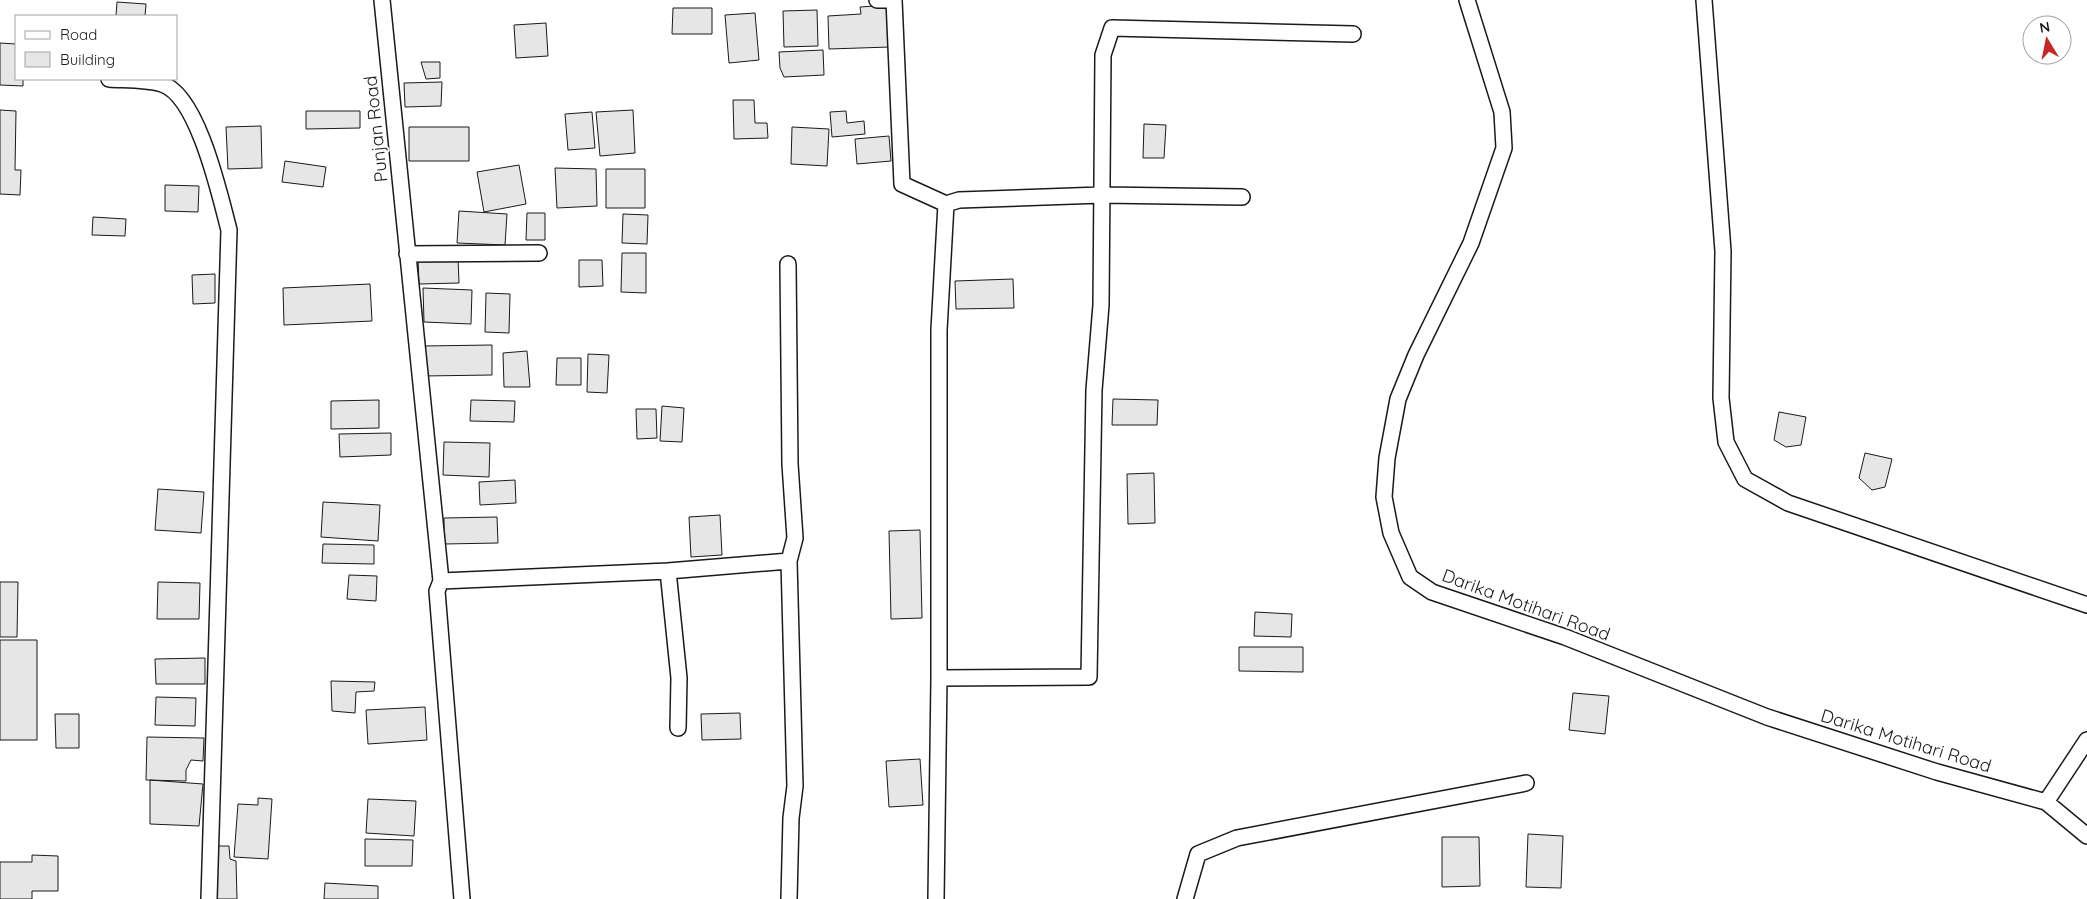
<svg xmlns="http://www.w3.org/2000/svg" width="2087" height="899" font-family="Quicksand,sans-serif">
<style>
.building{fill:#e6e6e6;stroke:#1a1a1a}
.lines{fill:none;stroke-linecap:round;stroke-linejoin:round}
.street-casing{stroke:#1a1a1a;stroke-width:18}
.street{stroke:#fff;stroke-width:15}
.labels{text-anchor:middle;stroke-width:4;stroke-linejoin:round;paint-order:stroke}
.street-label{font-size:18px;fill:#1a1a1a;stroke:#fff}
</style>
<rect width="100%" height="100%" fill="#fff"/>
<path class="building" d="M117 2 146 4 145 16H116Z
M888 5 890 47 829 49 828 16 861 14 860 7Z
M673 8H712V34H672Z
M817 10 818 46 784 47 783 11Z
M755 13 759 60 729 63 725 15Z
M546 23 548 56 516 58 514 25Z
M0 43 16 44V79H23V86L0 85Z
M823 50 824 75 784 77 780 68 779 52Z
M421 62H440V78L426 79Z
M442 82 441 106 405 107 404 83Z
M733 100H754L755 123H767L768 138 734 139Z
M0 110 16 111 15 170H21L20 195 0 194Z
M633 110 635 153 600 156 596 112Z
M306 111H360V128L306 129Z
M846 111 847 123 864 121 865 134 832 137 830 112Z
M592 112 595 148 568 150 565 114Z
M1144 124 1166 125 1164 158H1143Z
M261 126 262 168 228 169 226 127Z
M409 127H469V161H409Z
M792 127 829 129 827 166 791 164Z
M889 136 891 161 857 164 855 139Z
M285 161 326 167 323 187 282 182Z
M519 165 526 204 484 212 477 172Z
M555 168 596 169 597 206 557 208Z
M606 169H645V208H606Z
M165 185 199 186 198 212 165 211Z
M459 211 507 214 505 245 457 243Z
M527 213H545V240H526Z
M623 214 648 215 647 244 622 243Z
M93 217 126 219 125 236 92 235Z
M622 253H646V293L621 292Z
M458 257 459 283 419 284 418 258Z
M579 260H602L603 286 579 287Z
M215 274V303L193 304 192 275Z
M1013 279 1014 308 956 309 955 281Z
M370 284 372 321 284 325 283 288Z
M423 288 472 290 471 324 424 322Z
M486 293 510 294 509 333 485 332Z
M492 345V375L423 376V346Z
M527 351 530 387H504L503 353Z
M588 354 609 355 607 393 587 392Z
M557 358H581V385H556Z
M1113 399 1158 400 1157 425H1112Z
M379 400V428L331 429V401Z
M471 400 515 401 514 422 470 421Z
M662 406 684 408 682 442 660 441Z
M636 409H656L657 438 637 439Z
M1779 412 1806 417 1801 445 1786 447 1774 440Z
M391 433V455L340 457 339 434Z
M444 442 490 443 489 477 443 475Z
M1865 453 1892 459 1885 487 1872 490 1859 478Z
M1154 473 1155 523 1128 524 1127 474Z
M515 480 516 503 480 505 479 482Z
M158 489 204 492 201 533 155 530Z
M323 502 380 505 378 541 321 537Z
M720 515 722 555 691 557 689 517Z
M497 517 498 543 444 544V518Z
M920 530 922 618 891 619 889 531Z
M323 544 374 545V564L322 563Z
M349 575 377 576 376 601 347 599Z
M0 582H18L17 637H0Z
M158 582 200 583 199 619H157Z
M1255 612 1292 614 1291 637 1254 636Z
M0 640H37V740H0Z
M1239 647H1303V672L1239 671Z
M205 658V684H156L155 659Z
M331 681 375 682 374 691 356 692 355 713 332 711Z
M1573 693 1609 696 1605 734 1569 730Z
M156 697 196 698 195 726 155 725Z
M425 707 427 740 368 744 366 710Z
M740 713 741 739 702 740 701 714Z
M55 714H79V748H56Z
M147 737 204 738 203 761 191 760 186 770V781L146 780Z
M920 759 923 805 889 807 886 761Z
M150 780 203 784 199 826 150 824Z
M258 798 272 799 268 859 234 857 238 804 258 805Z
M368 799 416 801 414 836 366 833Z
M1528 834 1563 836 1561 888 1526 887Z
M1442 837H1479L1480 886 1442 887Z
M365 839 413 840 412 866H365Z
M216 846H229L230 859 236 861 237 899H217Z
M32 855 58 856V891H32V899H0V862H32Z
M325 883 378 886V899H324Z"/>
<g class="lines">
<g class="street-casing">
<path id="street" d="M382 0 441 581 437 591 462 899
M877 0H894
M894 0 902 184 946 204 959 200 1101 195 1242 197
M1467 0 1502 112 1504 148 1471 243 1416 355 1398 399 1387 458 1384 497 1391 533 1410 577 1432 592 1565 637 1767 717 1937 772 2046 802 2087 836
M1704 0 1723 251 1721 398 1726 442 1745 479 1788 503 2087 605
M109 79C125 80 146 79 162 84 198 95 220 196 229 230L209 899
M407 254 539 253
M788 264 790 464 795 538 789 561 795 786 791 818 789 899
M668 571 679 678 678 728
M441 581 668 571 789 561
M939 678 1089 677 1094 390 1101 305 1103 55 1112 28 1353 34
M2046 802 2087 740
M936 899 939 678V330L946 204
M1185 899 1198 854 1237 838 1526 783"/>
</g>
<use href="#street" class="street"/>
</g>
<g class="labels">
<g class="street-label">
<text transform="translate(376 129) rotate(-96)" y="6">Punjan Road</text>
<text transform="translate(1526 605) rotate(20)" y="6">Darika Motihari Road</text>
<text transform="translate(1906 741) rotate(17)" y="6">Darika Motihari Road</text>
</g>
</g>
<rect x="15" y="15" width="162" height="65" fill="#ffffff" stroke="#a3a3a3"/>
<rect x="25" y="31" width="25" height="8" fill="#ffffff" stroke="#a3a3a3"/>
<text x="60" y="40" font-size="15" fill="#1a1a1a">Road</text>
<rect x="25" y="52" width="25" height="15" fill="#e6e6e6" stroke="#a3a3a3"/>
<text x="60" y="65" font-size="15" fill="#1a1a1a">Building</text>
<g transform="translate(2047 40) rotate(350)"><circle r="24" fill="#ffffff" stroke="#a3a3a3"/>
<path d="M0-4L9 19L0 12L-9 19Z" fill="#c62828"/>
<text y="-8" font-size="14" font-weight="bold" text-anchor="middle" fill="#1a1a1a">N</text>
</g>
</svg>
